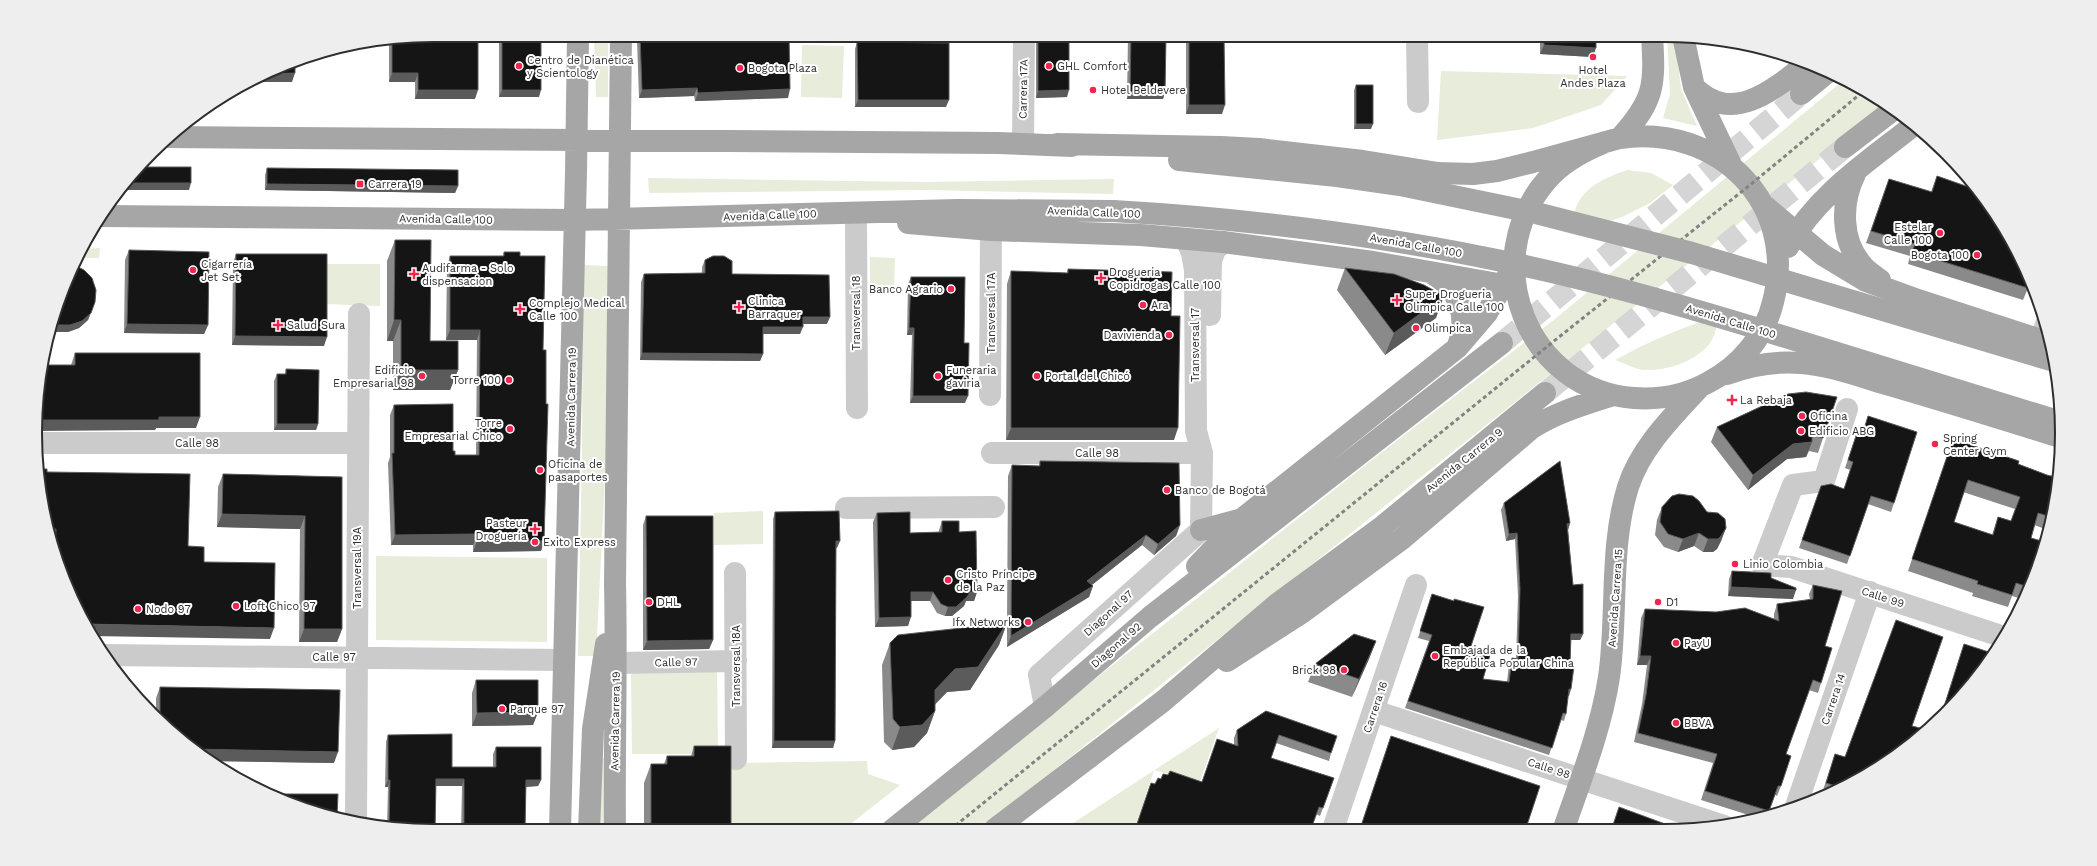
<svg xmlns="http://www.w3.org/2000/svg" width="2097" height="866" font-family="'Work Sans',sans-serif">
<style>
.green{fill:#e7ecdb}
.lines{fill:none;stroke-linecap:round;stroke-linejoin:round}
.major-tunnel{stroke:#d5d5d5;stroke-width:22;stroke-dasharray:22 11;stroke-linecap:butt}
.minor{stroke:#cbcbcb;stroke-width:22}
.major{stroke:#a6a6a6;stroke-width:22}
.rail{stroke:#838383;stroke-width:3;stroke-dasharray:4 3;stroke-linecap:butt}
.major-bridge{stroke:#a6a6a6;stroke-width:22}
.wall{fill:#8a8a8a;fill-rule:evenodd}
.shaded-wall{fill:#5b5b5b}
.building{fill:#151515;stroke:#5b5b5b;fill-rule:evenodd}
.poi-dot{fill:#f02550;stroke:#fff;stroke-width:1.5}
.labels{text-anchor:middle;stroke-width:4;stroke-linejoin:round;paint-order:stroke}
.poi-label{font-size:11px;fill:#2e2e2e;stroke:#fff;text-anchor:start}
.street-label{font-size:11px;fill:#2e2e2e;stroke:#fff}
.rim{fill:none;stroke:#2e2e2e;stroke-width:2}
</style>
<rect width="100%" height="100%" fill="#fff"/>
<path class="green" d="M594 35H608V97H596Z
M1667 35 1675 36 1681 89 1697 126 1663 118 1670 94Z
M802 45 844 46 842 98 801 97Z
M1441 71 1627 76 1601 105 1533 128 1437 140Z
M1844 80 1863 88 1887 105 979 830H904L1368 463 1555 319Z
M1627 170 1651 173 1673 185 1650 203 1622 217 1594 227 1574 214C1581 187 1603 179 1627 170Z
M648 178 925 182 1114 179 1113 194 925 190 649 193Z
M100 248 99 258H77L82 249Z
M870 257 895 258 894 285H870Z
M324 264H380V306L324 304Z
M583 265 611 266 608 420 596 656H578L582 453Z
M1719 316C1717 326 1714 340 1707 347 1691 363 1666 371 1644 370 1635 369 1624 363 1615 360 1648 342 1682 327 1719 316Z
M763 511V544L714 545V513Z
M376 556 547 558V642L376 640Z
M631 672H717L718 754H632Z
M1219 728 1199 784 1154 770 1135 829H1064Z
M598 758H604V831H598Z
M867 761 868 774 900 785 843 830H730V763Z"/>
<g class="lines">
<path class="major-tunnel" d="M1502 343 1801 94
M1545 393 1845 147"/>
<path class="minor" d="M1417 35 1418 102
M1023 144 1024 35
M856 219 857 408
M1210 315 1211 261 1215 250 1223 242
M2041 340 2046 324
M990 395 991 230
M1847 409 1824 481 1793 485 1762 565 1791 567 2004 637
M36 443H358
M992 453H1202
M846 508 994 507
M735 573 736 759
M105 655 564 660
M617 663 736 661
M1045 707 1039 675 1201 530 1202 453 1196 431 1195 270 1192 253 1186 239
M1374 711 1724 826
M1796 806 1870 592
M356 822 359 314
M1333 829 1416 585"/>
<path class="major" d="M1683 36 1694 87 1731 165
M1694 87C1732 126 1775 89 1807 63
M1801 94 1828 72
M167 137 998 143 1072 146
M1620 138C1655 100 1655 85 1652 35
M1057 144 1221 147 1259 149 1363 161 1438 173 1473 174 1497 171 1533 162 1620 138C1718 124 1799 203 1773 302 1765 336 1740 366 1709 382 1686 395 1661 400 1634 398 1527 390 1477 262 1546 181 1561 163 1581 152 1603 143
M1845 147 1893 110
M1855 174C1841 202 1840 241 1863 266 1867 271 1874 275 1880 280
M1766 207 1823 255 1866 281 1918 300 2041 340
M101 216 575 220 958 210 1113 211
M908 223 991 230 1141 235 1223 242 1373 262 1515 287
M1788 247C1816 195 1869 161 1914 125
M1429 272C1459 287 1470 317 1457 348
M1727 374C1751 365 1776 361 1801 363 1830 365 1859 376 1886 384 1945 401 2002 419 2060 437
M1201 530 1242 519
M1197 566 1242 519 1457 348 1487 313 1510 272
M1227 661 1303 612 1402 539 1532 428C1557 412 1585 404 1613 395
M1564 828C1581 779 1601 729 1609 677 1618 615 1609 548 1628 487 1640 449 1671 418 1698 389
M995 829 1162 702 1277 604 1383 526 1545 393
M892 830 1045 707 1150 617 1502 343
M560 831 576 172 578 35
M589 831 593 729 606 644
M615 831C614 748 617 666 615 584L621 35"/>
<path class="rail" d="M950 830 1549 345 1750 185 1865 90"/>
<path class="major-bridge" d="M1179 160 1337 176 1400 185 1536 213 1692 253 2054 361
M1113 211C1251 219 1389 236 1525 266 1621 287 1714 315 1808 344 1892 370 1976 396 2061 422"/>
</g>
<path class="wall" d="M433 35 475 99H415V82H389V39Z
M499 35H541L539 97H499Z
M639 35H789L788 98 695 101 694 96 639 98 637 39Z
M1036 35H1069L1067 97 1036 98Z
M1128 35H1166L1165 92 1163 99H1127Z
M1189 35H1224L1222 114H1186V42Z
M1540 35H1596L1593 57 1540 54Z
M857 42 946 107H855V49Z
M1356 85 1371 129H1354V90Z
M267 168 458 186 455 193 265 190V175Z
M1937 176 2028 288 2023 300 1908 264 1910 256 1866 243 1889 179 1931 192Z
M395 240 430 341 458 370 450 390H393V341H387V261Z
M129 250 208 325 204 334 124 333 125 260Z
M504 252 520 256 543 350 544 541 541 551 473 552V545H391L388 463 390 457V415L394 405 453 451 455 455H476L477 340H446L447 266 450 256H503Z
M236 254 324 346 232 345 233 263Z
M705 260 732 274 827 324H803L800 334H763V354L760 361 640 360 641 282 644 274 702 273V267Z
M1345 268 1436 318 1385 355 1337 290Z
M1068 269 1171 316 1174 440H1006L1007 284 1011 271 1067 273Z
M911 277 964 343 965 403H910L912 335H907L908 284Z
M95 302 88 320 79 328 68 332H56L50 329 56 305Z
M75 353 196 428H156L155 430H36L71 365Z
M286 369 318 424 316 430H274V381L277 374H285Z
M1788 394 1823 438 1818 453 1809 451 1806 457 1787 459 1748 490 1711 442 1717 427Z
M1856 435 1894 503 1891 512 1868 504 1847 564 1799 548 1821 486 1844 489 1850 470 1845 468Z
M1953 439 2018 464 2059 485 2048 530 2034 525 2031 538 2041 561 2022 599 2012 596 2008 607 1972 596 1973 593 1908 571ZM1963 492 2015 509 2011 521 1998 517 1992 535 1954 522Z
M1040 461 1180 525 1176 536 1154 555 1142 545 1092 585 1093 586 1089 597 1007 647V623L999 645 970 690 947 692 935 704V711L927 733 914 747 892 750 884 742 882 665 890 643 1007 623 1008 476 1012 465 1039 466Z
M47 472 188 546 204 562 270 639 65 585 43 510Z
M223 474 342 477V629L337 642H299L300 529 217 527 218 487Z
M1504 503 1570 523 1568 530 1573 585 1583 634 1580 640H1571L1569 696H1568L1566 714 1564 721 1561 720 1549 755 1405 708 1429 641 1418 638 1430 601 1470 649 1483 679 1507 682 1509 664 1512 658H1516L1518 596 1515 539 1506 541 1501 510Z
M1662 507 1707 512 1726 528 1721 541 1717 549 1713 552H1703L1694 546 1678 552 1664 547 1655 535 1657 520Z
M775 512 837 548H836L835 741 833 748H772L773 519Z
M877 513 910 533 939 532V530L942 521 959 532 977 592 974 601H966L964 606 952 616H945L937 613 930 601H911L908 626 875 627 873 522Z
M646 516 713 640 709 649 643 650V525Z
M1732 571 1771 578 1793 599 1728 596 1729 579Z
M1813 585 1825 646 1821 683 1818 693 1809 690 1786 754 1781 786 1777 796 1775 795 1768 814 1755 817 1701 800 1713 763 1634 742 1642 704 1647 665H1637L1641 618 1645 609 1774 619V614L1777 604 1810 600 1809 594Z
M1376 641 1369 659 1352 697 1308 682 1315 664Z
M476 680 538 712 533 725 472 726V693Z
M160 687 334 763 209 761 191 749 156 716V698Z
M1266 711 1331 753 1329 761 1276 743 1271 758 1334 778 1320 816 1316 814 1311 829H1135L1151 783 1155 784 1161 779 1202 782 1234 745V738L1237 730Z
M1912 726 1926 732 1863 778 1832 793 1823 790 1835 754 1845 757Z
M388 735 452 767H493V754L496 747 541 780 538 786 526 787 525 831H461L462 786H436L435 831 387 828 388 787H385L386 742Z
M694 746 731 830H644V783L651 764H664L667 756H691Z"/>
<path class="shaded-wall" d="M1544 45 1596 48 1593 57 1540 54Z
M295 73 292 82H258L260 77 266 74Z
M392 73H418L415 82H389Z
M697 88 694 96 639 98 642 90Z
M790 89 788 98 695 101 698 93Z
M418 90H478L475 99H415Z
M502 90H541L539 97H499Z
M1069 90 1067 97 1036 98 1038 91Z
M1130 92H1165L1163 99H1127Z
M858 100H949L946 107H855Z
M1189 105H1225L1222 114H1186Z
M1356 124H1373L1371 129H1354Z
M125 183H191L189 190H120Z
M267 184 458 186 455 193 265 190Z
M1444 296 1436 318 1385 355 1394 333Z
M95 302 88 320 79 328 68 332H56L58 325Z
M803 317H830L827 324H800Z
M394 320H401L393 341H387Z
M127 324 208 325 204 334 124 333Z
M763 327H803L800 334H760Z
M909 328H914L912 335H907Z
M450 330H480L477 340H446Z
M235 336 327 337 324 346 232 345Z
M642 353 763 354 760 361 640 360Z
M401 370H458L450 390H393Z
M913 396H968L965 403H910Z
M159 417H200L196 428H156L155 430 35 431 36 421 40 420Z
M277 424H318L316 430H274Z
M1011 428H1178L1174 440H1006Z
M1812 442 1806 457 1787 459 1748 490 1753 475 1793 444Z
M222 514 305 516 300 529 217 527Z
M1570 523 1568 530 1567 524Z
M1180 525 1176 536 1154 555 1158 544Z
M1726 528 1721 541 1717 549 1713 552H1703L1708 539Z
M48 529H56L52 540Z
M1517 533 1515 539 1506 541 1509 534Z
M1699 533 1694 546 1678 552 1683 539Z
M477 534 473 545H391L395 535Z
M1146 535 1142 545 1083 592 1087 581Z
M477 541H544L541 551 473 552Z
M836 541H840L837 548H834Z
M1093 586 1089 597 1007 647 1011 636Z
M1731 587 1796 590 1793 599 1728 596Z
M911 592H933L930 601H908Z
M970 592H977L974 601H966L964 606 952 616H945L948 607Z
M911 617 908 626 875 627 879 618Z
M1007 623 999 645 970 690 947 692 927 713 935 690 955 669Z
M85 624 274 628 270 639 91 636Z
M304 629H342L337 642H299Z
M1571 634H1583L1580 640H1569Z
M713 640 709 649 643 650 647 641Z
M1376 641 1369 659 1352 697 1359 679Z
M1640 656H1651L1647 665H1637Z
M1569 689H1571L1569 696 1566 695Z
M935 711 927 733 914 747 892 750 900 727Z
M538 712 533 725 472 726 477 713Z
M774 741H835L833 748H772Z
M191 749 338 752 334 763 209 761Z
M436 779H464L462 786H434Z
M388 780H390L388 787H385Z
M526 780H541L538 786 523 787Z"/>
<path class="building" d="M433 35H478V90H418V73H392V39Z
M502 35H541V90H502Z
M640 35H789L790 89 698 93 697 88 642 90Z
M1038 35H1069V90L1038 91Z
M1131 35H1166L1165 92H1130Z
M1189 35H1224L1225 105H1189Z
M1544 35H1596V48L1544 45Z
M857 42 949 43V100H858Z
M295 60V73L266 74Z
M1356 85H1373V124H1356Z
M137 167H191V183H125Z
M267 168 458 170V186L267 184Z
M1937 176 1980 191 2021 257 2030 281 2028 288 1912 252 1915 244 1871 231 1889 179 1932 192Z
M395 240H431L430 341H458V370H401V320H394Z
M129 250 209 252 208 325 127 324Z
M504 252H520V256H545L543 350H546V404H548L544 541H477V534L395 535 392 453H394V405L453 404V451H455V455H479L480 330H450V256H504Z
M236 254H327V337L235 336Z
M713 256H724L732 261V274L829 275 830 317H803V327H763V354L642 353 644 274 705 273V260Z
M74 265 84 270 92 278 96 290 95 302 91 313 82 321 70 325H58L52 322 56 305Z
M1345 268 1394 274 1424 285 1444 296 1394 333Z
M1068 269 1172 272 1171 316H1180L1178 428H1011V271L1068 273Z
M911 277H965L964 343H969L968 396H913L914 328H909Z
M75 353H200V417H159V420H40L36 421 38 381 42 365H75Z
M286 369 319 370 318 424H277V374H286Z
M1806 392 1837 397 1823 438 1812 435V442L1793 444 1753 475 1717 427 1788 394Z
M1868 416 1917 432 1894 503 1871 496 1850 556 1802 540 1821 486 1831 484 1844 489 1853 462 1848 460 1859 427 1864 429Z
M1953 439 2019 461 2018 464 2047 475 2059 478V485L2051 517 2038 513 2031 538 2045 542 2041 561 2028 587 2016 583 2012 595 1977 584 1978 581 1912 559ZM1968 480 2020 497 2011 521 1998 517 1993 535 1954 522Z
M1040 461 1179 463 1180 525 1158 544 1146 535 1087 581 1093 586 1011 636 1012 465 1040 466Z
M1560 461 1570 523 1567 524 1573 585 1583 584V634H1571L1570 665 1574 666 1571 689H1569L1566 714 1563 713 1552 748 1408 701 1432 635 1420 631 1432 594 1454 601V599L1484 607 1470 649 1490 655 1483 679 1509 682 1512 658 1518 659 1520 589 1517 533 1509 534 1504 503Z
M39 469H47V472L190 474 188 546 204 547V562L275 563 274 628 85 624 65 585 55 553 56 529H48L43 510Z
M223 474 342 477V629H304L305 516 222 514Z
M1679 494 1693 496 1699 501 1707 512 1718 513 1725 519 1726 528 1721 536 1718 539H1708L1699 533 1683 539 1668 534 1660 522 1662 507 1672 496Z
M839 511 840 541H836L835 741H774L775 512Z
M910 512V533L942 532V521H959V532L976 531 977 592H970L967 597 956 607H948L941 604 933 592H911V617L879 618 877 513Z
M646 516H713V640L647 641Z
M1732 571 1771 573V578L1796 588V590L1731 587Z
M1813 585 1842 591 1825 646 1832 648 1821 683 1813 680 1786 754 1791 756 1781 786H1778L1769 811 1705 791 1717 754 1638 733 1646 695 1651 656H1640L1645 609 1716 612 1745 608 1779 621 1777 604 1813 599Z
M1896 620 1943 637 1912 726 1928 730 1926 732 1878 767 1875 766 1874 770 1863 778 1842 788 1826 783 1835 754 1845 757Z
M1007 623 978 667 955 669 935 690V711L922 725 900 727 893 719 890 643 898 635Z
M1354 634 1376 641 1359 679 1315 664Z
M1964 644 1995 654 1941 716Z
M476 680H538V712L477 713Z
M160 687 340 690 338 752 191 749 160 720Z
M131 691H135V697L134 695Z
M1266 711 1337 736 1331 753 1279 735 1271 758 1334 778 1323 808 1319 807 1311 829H1151L1137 824 1151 783 1155 784 1158 778 1161 779 1163 774 1168 775 1170 771 1202 782 1217 739 1238 746 1237 730Z
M452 734V767H496V747H541V780H526L525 831H464V779H436L435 831 389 828 390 780H388V735Z
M1391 736 1540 786 1526 828 1360 829Z
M694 746H731V830H651V764H667V756H694Z
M270 794H338L337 817 305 810Z
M1619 807 1676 828H1612Z"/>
<g class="poi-dot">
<circle cx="1593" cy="57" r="4"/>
<circle cx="519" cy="66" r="4"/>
<circle cx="1049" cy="66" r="4"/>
<circle cx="740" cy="68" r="4"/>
<circle cx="1093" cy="90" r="4"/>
<rect x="356" y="180" width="8" height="8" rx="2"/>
<circle cx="1940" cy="233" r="4"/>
<circle cx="1977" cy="255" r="4"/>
<circle cx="193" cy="270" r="4"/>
<path d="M412 268h4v4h4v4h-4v4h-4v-4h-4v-4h4z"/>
<path d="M1099 272h4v4h4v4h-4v4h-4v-4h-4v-4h4z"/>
<circle cx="951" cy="289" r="4"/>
<path d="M1395 294h4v4h4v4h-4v4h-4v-4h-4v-4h4z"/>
<circle cx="1143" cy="305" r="4"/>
<path d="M737 301h4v4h4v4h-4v4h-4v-4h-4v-4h4z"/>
<path d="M518 303h4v4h4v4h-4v4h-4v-4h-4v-4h4z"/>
<path d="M276 319h4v4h4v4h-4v4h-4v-4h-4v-4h4z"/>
<circle cx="1416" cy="328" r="4"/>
<circle cx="1169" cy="335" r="4"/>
<circle cx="422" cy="376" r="4"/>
<circle cx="938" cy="376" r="4"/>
<circle cx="1037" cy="376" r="4"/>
<circle cx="509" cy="380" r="4"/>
<path d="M1730 394h4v4h4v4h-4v4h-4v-4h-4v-4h4z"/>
<circle cx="1802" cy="416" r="4"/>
<circle cx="510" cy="429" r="4"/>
<circle cx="1801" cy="431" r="4"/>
<circle cx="1935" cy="444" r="4"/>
<circle cx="540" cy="470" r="4"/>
<circle cx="1167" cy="490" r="4"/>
<path d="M533 523h4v4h4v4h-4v4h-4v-4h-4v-4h4z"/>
<circle cx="535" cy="542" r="4"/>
<circle cx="1735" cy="564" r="4"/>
<circle cx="948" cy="580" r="4"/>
<circle cx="649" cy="602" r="4"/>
<circle cx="1658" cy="602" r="4"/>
<circle cx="236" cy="606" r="4"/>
<circle cx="138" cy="609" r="4"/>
<circle cx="1028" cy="622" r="4"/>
<circle cx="1676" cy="643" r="4"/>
<circle cx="1435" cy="656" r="4"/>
<circle cx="1344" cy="670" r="4"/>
<circle cx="502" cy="709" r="4"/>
<circle cx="1676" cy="723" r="4"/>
</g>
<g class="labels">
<g class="poi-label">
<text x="527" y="64">Centro de Dianética<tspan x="527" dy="13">y Scientology</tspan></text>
<text x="1057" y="70">GHL Comfort</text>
<text x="748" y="72">Bogota Plaza</text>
<text x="1593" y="74" text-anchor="middle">Hotel<tspan x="1593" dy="13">Andes Plaza</tspan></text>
<text x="1101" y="94">Hotel Beldevere</text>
<text x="368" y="188">Carrera 19</text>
<text x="1932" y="231" text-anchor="end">Estelar<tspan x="1932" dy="13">Calle 100</tspan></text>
<text x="1969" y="259" text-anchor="end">Bogota 100</text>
<text x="201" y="268">Cigarrería<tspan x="201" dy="13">Jet Set</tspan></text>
<text x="422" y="272">Audifarma - Solo<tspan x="422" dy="13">dispensacion</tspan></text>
<text x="1109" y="276">Drogueria<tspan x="1109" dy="13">Copidrogas Calle 100</tspan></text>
<text x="943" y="293" text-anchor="end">Banco Agrario</text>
<text x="1405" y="298">Super Drogueria<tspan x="1405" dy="13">Olimpica Calle 100</tspan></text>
<text x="748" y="305">Clinica<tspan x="748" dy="13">Barraquer</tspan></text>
<text x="529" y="307">Complejo Medical<tspan x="529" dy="13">Calle 100</tspan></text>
<text x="1151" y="309">Ara</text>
<text x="287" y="329">Salud Sura</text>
<text x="1424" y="332">Olimpica</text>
<text x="1161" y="339" text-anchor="end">Davivienda</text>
<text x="414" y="374" text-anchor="end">Edificio<tspan x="414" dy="13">Empresarial 98</tspan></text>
<text x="946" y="374">Funeraria<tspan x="946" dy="13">gaviria</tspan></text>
<text x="1045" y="380">Portal del Chicó</text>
<text x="501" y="384" text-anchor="end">Torre 100</text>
<text x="1740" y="404">La Rebaja</text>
<text x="1810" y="420">Oficina</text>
<text x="502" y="427" text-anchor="end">Torre<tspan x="502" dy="13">Empresarial Chico</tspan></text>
<text x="1809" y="435">Edificio ABG</text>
<text x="1943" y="442">Spring<tspan x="1943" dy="13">Center Gym</tspan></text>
<text x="548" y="468">Oficina de<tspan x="548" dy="13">pasaportes</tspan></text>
<text x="1175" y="494">Banco de Bogotá</text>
<text x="527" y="527" text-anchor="end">Pasteur<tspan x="527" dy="13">Droguería</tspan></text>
<text x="543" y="546">Exito Express</text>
<text x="1743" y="568">Linio Colombia</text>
<text x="956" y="578">Cristo Príncipe<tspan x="956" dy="13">de la Paz</tspan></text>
<text x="657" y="606">DHL</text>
<text x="1666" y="606">D1</text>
<text x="244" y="610">Loft Chico 97</text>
<text x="146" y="613">Nodo 97</text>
<text x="1020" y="626" text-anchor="end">Ifx Networks</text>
<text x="1684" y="647">PayU</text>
<text x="1443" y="654">Embajada de la<tspan x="1443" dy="13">República Popular China</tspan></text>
<text x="1336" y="674" text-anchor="end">Brick 98</text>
<text x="510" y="713">Parque 97</text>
<text x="1684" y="727">BBVA</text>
</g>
<g class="street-label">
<text transform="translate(1023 89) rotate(-89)" y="4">Carrera 17A</text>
<text transform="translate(1094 212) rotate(2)" y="4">Avenida Calle 100</text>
<text transform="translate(770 215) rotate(-2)" y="4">Avenida Calle 100</text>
<text transform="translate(446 219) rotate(1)" y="4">Avenida Calle 100</text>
<text transform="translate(1416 245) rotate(10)" y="4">Avenida Calle 100</text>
<text transform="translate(856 313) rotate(-90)" y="4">Transversal 18</text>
<text transform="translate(991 313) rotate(-90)" y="4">Transversal 17A</text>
<text transform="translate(1731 321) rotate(17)" y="4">Avenida Calle 100</text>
<text transform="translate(1195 345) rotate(-90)" y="4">Transversal 17</text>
<text transform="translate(571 397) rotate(-89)" y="4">Avenida Carrera 19</text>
<text x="197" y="447">Calle 98</text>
<text x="1097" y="457">Calle 98</text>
<text transform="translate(1464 460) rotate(-39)" y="4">Avenida Carrera 9</text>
<text transform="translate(357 568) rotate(-90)" y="4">Transversal 19A</text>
<text transform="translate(1883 597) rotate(18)" y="4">Calle 99</text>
<text transform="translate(1615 598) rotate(-86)" y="4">Avenida Carrera 15</text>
<text transform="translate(1108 613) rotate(-42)" y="4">Diagonal 97</text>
<text transform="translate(1116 645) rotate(-41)" y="4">Diagonal 92</text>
<text x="334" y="661">Calle 97</text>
<text transform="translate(676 662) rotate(-1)" y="4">Calle 97</text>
<text transform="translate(736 666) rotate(-90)" y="4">Transversal 18A</text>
<text transform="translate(1833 699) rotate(-71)" y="4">Carrera 14</text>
<text transform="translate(1375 707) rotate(-71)" y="4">Carrera 16</text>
<text transform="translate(615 721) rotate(-89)" y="4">Avenida Carrera 19</text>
<text transform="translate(1549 768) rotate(18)" y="4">Calle 98</text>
</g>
</g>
<path d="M0 0H2097V866H0ZM433 42H1664A391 391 0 0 1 2055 433V433A391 391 0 0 1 1664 824H433A391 391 0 0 1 42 433V433A391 391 0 0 1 433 42Z" fill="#eee" fill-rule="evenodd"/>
<path class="rim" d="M433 42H1664A391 391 0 0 1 2055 433V433A391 391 0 0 1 1664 824H433A391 391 0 0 1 42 433V433A391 391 0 0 1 433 42Z"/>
</svg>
